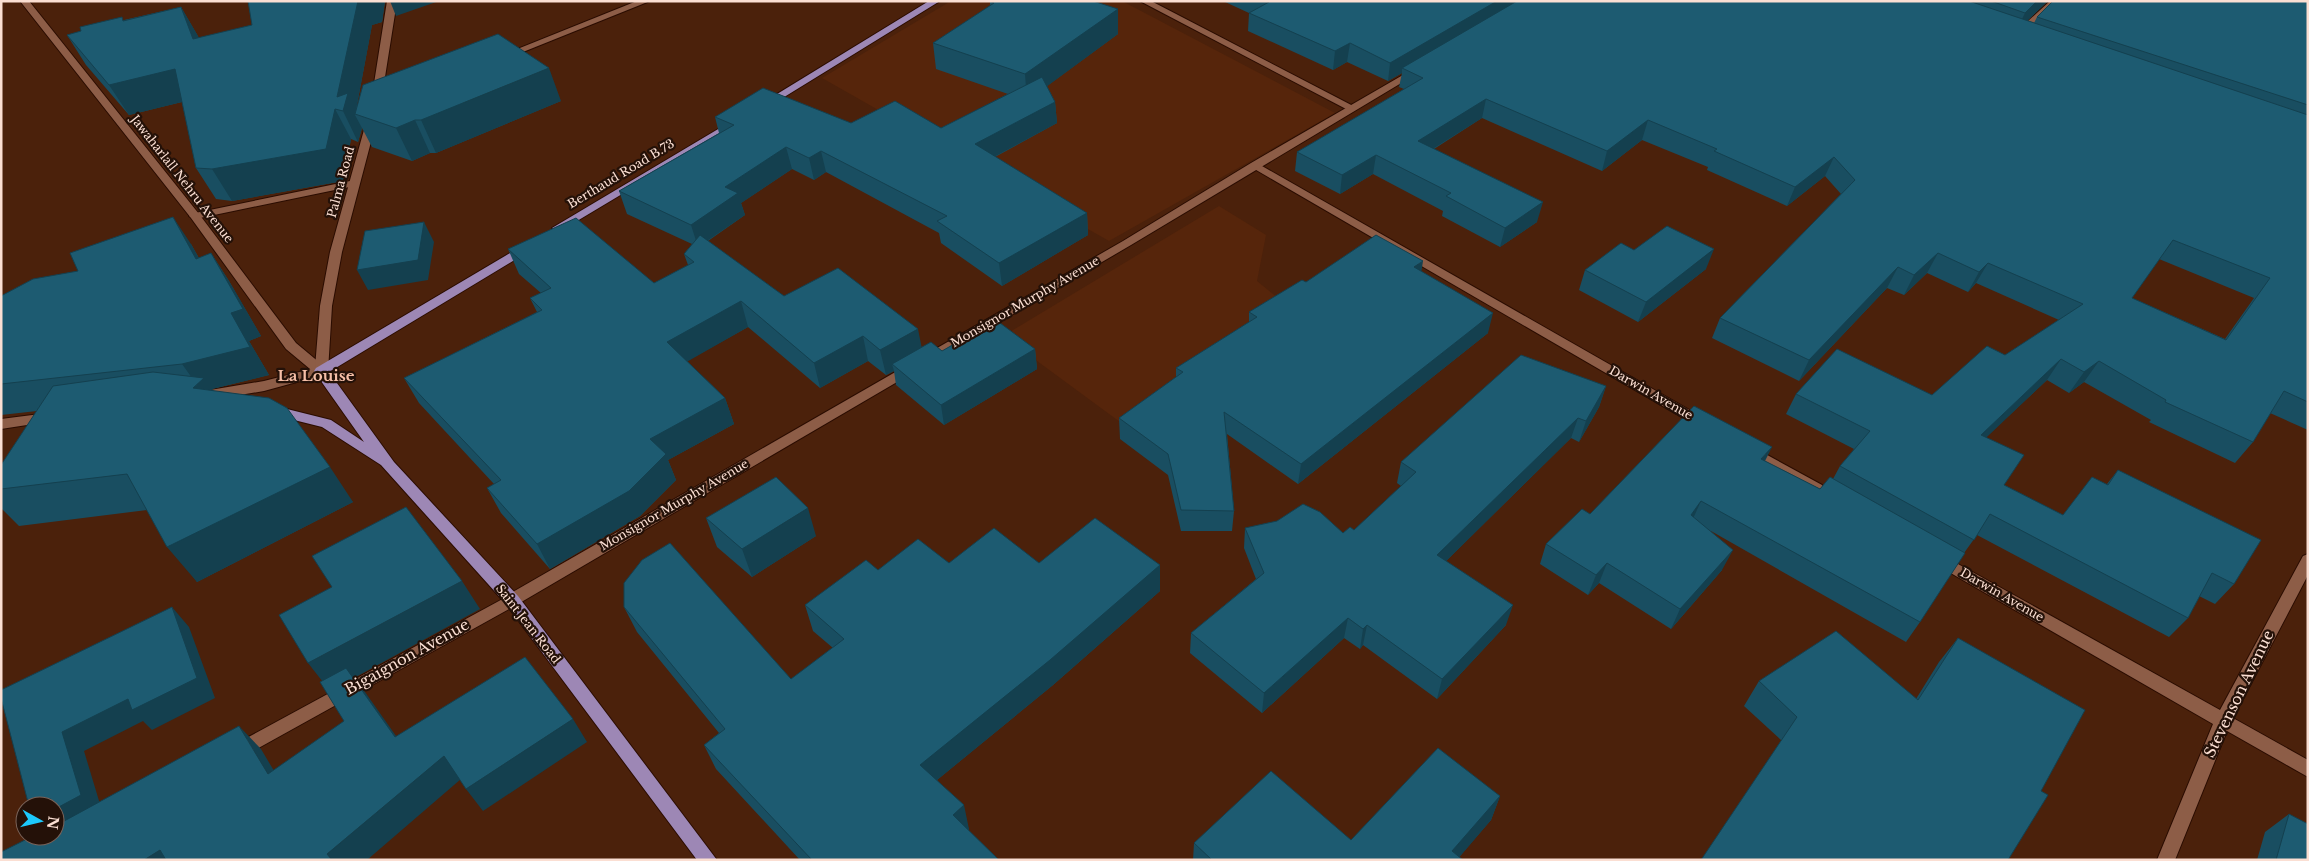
<svg xmlns="http://www.w3.org/2000/svg" width="2309" height="861" font-family="'Libre Baskerville',serif">
<style>
.built{fill:#56250b}
.lines{fill:none;stroke-linecap:round;stroke-linejoin:round}
.service-casing{stroke:#2a0c00;stroke-width:2}
.minor-casing{stroke:#2a0c00;stroke-width:2}
.tertiary-casing{stroke:#2a0c00;stroke-width:2}
.secondary-casing{stroke:#2a0c00;stroke-width:2}
.primary-casing{stroke:#2a0c00;stroke-width:2}
.service{fill:#8d5d47;fill-rule:evenodd}
.minor{fill:#8d5d47;fill-rule:evenodd}
.tertiary{fill:#8d5d47;fill-rule:evenodd}
.secondary{fill:#8d5d47;fill-rule:evenodd}
.primary{fill:#9d87b5;fill-rule:evenodd}
.wall{fill:#194e61;fill-rule:evenodd}
.shaded-wall{fill:#14404f}
.building{fill:#1d5b71;stroke:#14404f;fill-rule:evenodd}
.labels{text-anchor:middle;stroke-width:4.5;stroke-linejoin:round;paint-order:stroke}
.street-label{font-size:12px;fill:#fbdfd3;stroke:#241108}
.quarter-label{font-size:15px;font-weight:bold;fill:#f6bfa7;stroke:#241108}
.near-street-label{font-size:15px;fill:#fbdfd3;stroke:#241108}
</style>
<rect width="100%" height="100%" fill="#4b210b"/>
<path class="built" d="M951 1H1122L1335 113 1109 241 822 78Z
M1219 206 1266 235 1257 281 1284 303 1120 422 1003 336Z"/>
<g class="lines">
<g class="service-casing">
<path id="service" d="M637 1H650L508 58 500 56Z"/>
</g>
<g class="minor-casing">
<path id="minor" d="M1140 1H1151L1357 108 1352 111 1348 110Z
M2050 1H2060L2022 36H2016V32Z
M1255 162 1707 420 1709 423 1702 428 1697 426 1251 167 1250 165Z
M355 180 359 181V185L195 219 189 216 195 213Z
M1749 445 1822 485 1824 489 1822 493H1812L1744 454 1742 450 1744 446Z
M1940 554 2220 710 2303 556 2308 554V575L2233 718 2308 760V777L2227 731 2175 860H2157L2213 724 1935 564 1932 560 1935 556Z
M512 594 518 596 520 600 518 604 244 756 238 759 232 756 229 751 232 746Z"/>
</g>
<g class="tertiary-casing">
<path id="tertiary" d="M20 1H29L199 214 296 343 326 368 328 371 326 374H316L286 349 191 218Z
M1415 68 1418 69V73L1131 245 518 604 512 606 506 604 504 600 506 596 1123 241 1251 163Z"/>
</g>
<g class="secondary-casing">
<path id="secondary" d="M387 1H397L382 96 377 99 372 96Z
M372 116 377 119 342 252 332 306 328 371 326 374 264 391 210 400 205 398 203 395 205 392 210 390 264 381 315 368 320 306 330 252 367 119Z
M48 413 55 418 53 421 1 429V419Z"/>
</g>
<g class="primary-casing">
<path id="primary" d="M929 1H940L768 107 764 108 759 105Z
M735 119 740 122 739 124 562 230 558 231 552 228Z
M527 243 531 244 533 247 531 250 329 372 394 462 518 596 717 860H697L506 604 381 465 322 427 270 414 268 411 275 406 331 420 364 442 316 374 314 371 316 368Z"/>
</g>
<use href="#service" class="service"/>
<use href="#minor" class="minor"/>
<use href="#tertiary" class="tertiary"/>
<use href="#secondary" class="secondary"/>
<use href="#primary" class="primary"/>
</g>
<path class="wall" d="M248 1H385L382 22 372 25 357 105 561 101 436 153H430L412 161 372 147 362 128 358 142 351 139 343 181 232 201 216 199 196 168 182 102 129 115 86 65 67 35 124 20 181 7 199 38 252 25Z
M990 1 1118 9V34L1047 86 1055 102 1057 123 995 157 1087 213 1088 235 1002 286 941 243 939 233 826 172 814 180 792 169 741 203 745 215 708 241 784 296 922 347 942 351 1035 349 1037 369 944 425 896 385 894 371 886 375 868 361 820 388 748 327 687 361 725 398 734 424 668 460 676 480 640 516 550 569 501 513 487 488 494 484 419 403 404 378 537 312 530 298 541 293 519 274 508 249 654 283 688 265 684 254 692 244 627 214 619 191 719 133 715 117 941 128 1008 94 936 69 933 43 990 6Z
M1223 1H2048L2027 21 2034 23 2037 17 2308 1V430L2270 413 2253 442 2235 463 2149 422 2151 420 2084 382 2069 393 2047 380 1986 437 2004 485 2063 515 2107 484 2118 470 2234 584 2215 604 2199 596 2188 618 2169 637 1977 535 1964 553 1920 622 1906 642 1711 531 1722 570 1671 629 1599 583 1588 595 1540 564 1546 544 1590 514 1765 461 1820 489 1833 479 1840 466 1854 449 1786 414 1796 394 1932 395 2005 355 2059 320 1976 283 1968 292 1927 273 1904 295 1887 288 1799 381 1712 338 1720 318 1841 194 1825 176 1787 206 1707 170 1708 167 1642 140 1602 171 1482 118 1434 149 1537 222 1500 247 1442 216 1443 211 1373 174 1340 194 1295 171 1297 152 1404 89 1399 87 1402 73 1388 81 1347 62 1333 70 1248 31 1249 13ZM2159 259 2254 298 2225 339 2132 298Z
M191 244 199 258 211 253 229 281 261 336 249 341 269 375 212 389 214 391 353 502 197 582 147 510 19 526 1 508V465L37 411 1 415V296L78 271Z
M1634 250 1706 269 1638 322 1579 290 1585 270Z
M1421 271 1488 333 1298 484 1227 434 1234 511 1232 531H1181L1168 475 1120 439 1119 418 1176 377V368L1249 322V312L1306 282Z
M1606 386 1599 407 1579 442 1571 438 1446 561 1506 625 1437 699 1363 645 1360 649 1344 638 1262 713 1190 653 1191 633 1256 579 1244 548 1245 528 1343 533 1354 530 1401 486 1397 483 1401 462Z
M706 518 816 536 752 577 717 547Z
M949 563H1039L1160 565V591L1053 685 937 780 969 829 968 830 999 860H800L716 769 704 745 719 733 637 632 624 607 791 679 833 648 813 631 805 605 878 570Z
M1958 638 2041 791 1781 740 1744 706 1759 681 1916 699 1939 662Z
M1500 796 1491 820 1459 857 1463 860H1193L1194 843 1351 840Z
M2289 814 2308 860H2257L2265 832Z"/>
<path class="shaded-wall" d="M358 1H385L382 22 372 25 355 115 362 128 358 142 343 111 337 97Z
M390 1H439L396 16Z
M1497 1H1525L1402 68V73L1388 81 1390 63Z
M2037 1H2048L2016 31 2025 13Z
M181 7 198 36 210 69 193 39Z
M1118 9V34L1027 101 1025 74Z
M1350 43 1347 62 1333 70 1335 51Z
M549 68 561 101 436 153 421 120Z
M175 69 194 99 129 115 109 85Z
M1486 99 1482 118 1415 160 1418 141Z
M1055 102 1057 123 977 166 975 144Z
M335 109 351 139 343 181 232 201 212 169Z
M415 120 430 153 412 161 396 128Z
M1648 120 1642 140 1602 171 1607 151Z
M786 147 792 169 741 203 745 215 698 247 691 225 725 187Z
M821 151 826 172 814 180 809 158Z
M1376 155 1373 174 1340 194 1342 175Z
M1834 157 1825 176 1787 206 1795 187Z
M1543 202 1537 222 1500 247 1505 228Z
M1087 213 1088 235 1002 286 999 263Z
M173 217 191 244 214 286 196 259Z
M424 222 434 242 428 280 368 290 357 270Z
M1714 249 1706 269 1638 322 1646 302Z
M211 253 229 281 261 336 249 341 269 375 212 389 230 413 193 388 197 385 182 364 231 313Z
M1938 253 1927 273 1904 295 1914 275Z
M1423 261 1420 281 1414 267Z
M1988 263 1976 283 1968 292 1979 272Z
M1898 267 1887 288 1799 381 1809 360Z
M741 301 748 327 676 368 667 342Z
M1493 313 1488 333 1298 484 1301 464Z
M918 329 923 354 892 364 894 371 886 375 880 350Z
M863 336 868 361 820 388 814 363Z
M1035 349 1037 369 944 425 941 405Z
M2061 359 2047 380 1968 455 1981 435Z
M2099 361 2084 382 2069 393 2084 372Z
M1606 386 1599 407 1579 442 1586 421Z
M725 398 734 424 668 460 676 480 640 516 550 569 537 544 650 439Z
M1578 418 1571 438 1432 575 1437 555Z
M1772 447 1762 467 1761 459Z
M330 467 353 502 197 582 167 547Z
M1701 501 1692 521 1691 515Z
M808 508 816 536 752 577 742 549Z
M1733 550 1722 570 1671 629 1680 609Z
M1607 563 1599 583 1588 595 1596 575Z
M1160 565V591L1053 685 926 789 920 765Z
M462 581 480 609 354 678 365 692 413 760 395 737 330 691 308 663Z
M1513 605 1506 625 1437 699 1442 679Z
M172 607 189 627 215 698 152 730 143 721 84 751 103 814 55 836V809L62 732Z
M1348 618 1344 638 1262 713 1264 693Z
M1367 625 1363 645 1360 649 1363 629Z
M573 719 587 742 483 811 466 789Z
M239 726 261 749 289 796 268 774Z
M444 756 461 779 367 860H332L327 854Z
M1500 796 1491 820 1457 860 1452 851Z
M964 805 969 829 958 839 953 815Z
M160 850 172 860H144Z"/>
<path class="building" d="M248 1H358L337 97 348 93 343 111 335 109 326 149 212 169 196 168 175 69 109 85 67 35 81 31 80 27 122 17 123 21 181 7 193 39 252 25Z
M990 1H1093L1118 9 1025 74 933 43 994 3Z
M1266 1H1497L1390 63 1350 43 1335 51 1249 13 1269 2Z
M1517 1H1969L2308 115V402L2284 391 2253 442 2165 402 2166 400 2099 361 2084 372 2061 359 1981 435 2024 455 2004 485 2063 515 2092 477 2108 485 2118 470 2261 540 2234 584 2212 573 2188 618 1990 514 1974 540 1840 466 1870 431 1796 394 1837 349 1932 395 1987 346 2005 355 2083 304 1988 263 1979 272 1938 253 1914 275 1898 267 1809 360 1720 318 1855 180 1834 157 1795 187 1714 151 1717 149 1648 120 1607 151 1486 99 1418 141 1543 202 1505 228 1446 196 1451 193 1376 155 1342 175 1297 152 1423 78 1402 68ZM2173 240 2270 278 2226 340 2132 298Z
M1991 1H2037L2025 13Z
M2053 1H2308V105L2037 17Z
M498 34 549 68 421 120H415L396 128 355 114 363 85Z
M1042 77 1055 102 975 144 1087 213 999 263 937 221 947 216 821 151 809 158 786 147 725 187 738 193 691 225 619 191 734 125 715 117 763 88 851 123 895 101 941 128Z
M173 217 196 259 211 253 243 309 231 313 250 347 182 364 1 384V296L33 279 78 271 70 253Z
M576 218 654 283 694 262 684 254 700 235 784 296 838 268 918 329 880 350 863 336 814 363 741 301 667 342 725 398 650 439 666 454 629 491 537 544 487 488 501 480 404 378 542 310 530 298 551 288 508 249Z
M424 222 418 260 357 270 365 231Z
M1667 226 1714 249 1646 302 1585 270 1621 243 1634 250Z
M1376 235 1423 261 1414 267 1493 313 1301 464 1224 412 1234 511 1181 510 1168 454 1119 418 1183 372 1176 368 1257 317 1249 312 1302 280 1306 282Z
M996 320 1035 349 941 405 892 364 931 342 942 351Z
M1521 355 1606 386 1586 421 1578 418 1437 555 1513 605 1442 679 1367 625 1363 629 1348 618 1264 693 1191 633 1264 573 1245 528 1277 521 1303 504 1320 512 1343 533 1350 527 1354 530 1416 472 1401 462Z
M153 372 204 378 193 388 269 398 287 408 330 467 167 547 127 474 1 489V465L53 386Z
M1694 406 1772 447 1761 459 1820 489 1830 477 1965 553 1920 622 1701 501 1691 515 1733 550 1680 609 1607 563 1596 575 1546 544 1582 509 1590 514Z
M776 477 808 508 742 549 706 518Z
M406 507 462 581 308 663 279 615 332 587 312 556Z
M1095 518 1160 565 1050 660 920 765 964 805 953 815 999 860H812L704 745 725 729 624 607V583L642 560 670 543 791 679 844 639 805 605 866 560 878 570 918 539 949 563 994 528 1039 563Z
M172 607 197 678 132 710 128 699 62 732 81 795 55 809V806H29L1 698V690Z
M1836 631 1918 700 1958 638 2085 710 2041 791 2048 795 2008 860H1701L1797 717 1759 681Z
M525 657 573 719 466 789 444 756 327 854 332 860H166L160 850 144 860H1V852L25 840H30L37 836H55V826L239 726 268 774 344 721 320 682 346 668 395 737Z
M1438 748 1500 796 1452 851 1463 860H1212L1194 843 1271 771 1351 840Z
M2289 814 2308 824V860H2276Z"/>
<g class="labels">
<g class="street-label">
<text transform="translate(621 174) rotate(-31)" y="4">Berthaud Road B.73</text>
<text transform="translate(182 179) rotate(52)" y="4">Jawaharlall Nehru Avenue</text>
<text transform="translate(341 182) rotate(-75)" y="4">Palma Road</text>
<text transform="translate(1025 302) rotate(-30)" y="4">Monsignor Murphy Avenue</text>
<text transform="translate(1651 393) rotate(30)" y="4">Darwin Avenue</text>
<text transform="translate(674 505) rotate(-30)" y="4">Monsignor Murphy Avenue</text>
<text transform="translate(2002 595) rotate(30)" y="4">Darwin Avenue</text>
<text transform="translate(528 624) rotate(52)" y="4">Saint Jean Road</text>
</g>
<g class="quarter-label">
<text x="316" y="381">La Louise</text>
</g>
<g class="near-street-label">
<text transform="translate(407 657) rotate(-29)" y="5">Bigaignon Avenue</text>
<text transform="translate(2239 694) rotate(-64)" y="5">Stevenson Avenue</text>
</g>
</g>
<rect width="2309" height="861" fill="none" stroke="#fbdfd3" stroke-width="5"/>
<g transform="translate(40 821) rotate(98)"><circle r="24" fill="#241108" stroke="#7a6359"/>
<path d="M0-4L9 19L0 12L-9 19Z" fill="#1dc9fc"/>
<text y="-8" font-size="14" font-weight="bold" text-anchor="middle" fill="#fbdfd3">N</text>
</g>
</svg>
